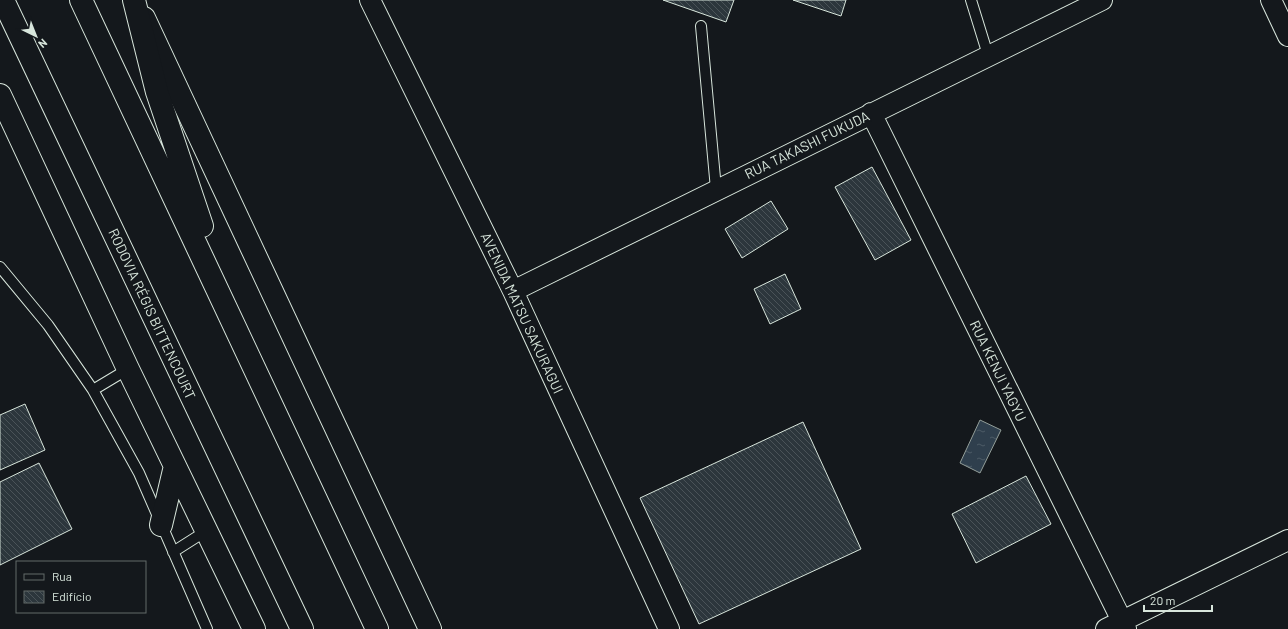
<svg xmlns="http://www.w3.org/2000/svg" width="1288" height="629" font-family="Barlow,sans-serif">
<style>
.water{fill:url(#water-ripples);stroke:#939e99}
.building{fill:url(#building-back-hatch);stroke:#d8e6dc}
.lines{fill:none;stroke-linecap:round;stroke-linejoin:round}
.lane-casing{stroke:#d8e6dc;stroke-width:12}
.street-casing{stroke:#d8e6dc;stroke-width:22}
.primary-casing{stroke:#d8e6dc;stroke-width:24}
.highway-casing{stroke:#d8e6dc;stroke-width:24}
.lane{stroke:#14181c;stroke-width:10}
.street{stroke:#14181c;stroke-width:20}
.primary{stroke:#14181c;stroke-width:22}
.highway{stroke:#14181c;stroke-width:22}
.labels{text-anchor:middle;stroke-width:3;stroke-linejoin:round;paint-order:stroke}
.street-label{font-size:14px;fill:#d8e6dc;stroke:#14181c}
</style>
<defs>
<pattern id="water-ripples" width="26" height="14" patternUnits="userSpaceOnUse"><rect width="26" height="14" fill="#2f3f4d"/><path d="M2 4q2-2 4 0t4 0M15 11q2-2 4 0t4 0" fill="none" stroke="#4c5b66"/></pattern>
<pattern id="building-back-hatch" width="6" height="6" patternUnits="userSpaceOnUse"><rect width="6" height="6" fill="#2c363c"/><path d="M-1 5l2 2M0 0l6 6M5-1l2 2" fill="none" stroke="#4a5358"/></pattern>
</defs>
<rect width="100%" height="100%" fill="#14181c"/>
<path class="water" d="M980 420 1001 430 980 473 960 463Z"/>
<path class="building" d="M663 0H734L726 22Z
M793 0H846L841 16Z
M872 167 911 240 875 260 835 187Z
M771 201 788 229 742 258 725 229Z
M785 274 801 309 770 324 754 289Z
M25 404 45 450 0 470V415Z
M803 422 861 549 699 624 640 498Z
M39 463 72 529 0 565V482Z
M1026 476 1051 524 976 563 952 514Z"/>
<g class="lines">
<g class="lane-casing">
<path id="lane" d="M971 0 988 55
M701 26 716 189
M0 267 48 325 93 390
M128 369 93 390 139 473 207 629
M173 552 206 531"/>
</g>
<g class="street-casing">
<path id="street" d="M370 0 513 291 669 629
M1271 0 1288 36
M871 113 1126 629
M513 291 1102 0
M1106 629 1288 540"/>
</g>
<g class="primary-casing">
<path id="primary" d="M144 18 430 629
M0 95 128 369 254 629
M161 525 175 466"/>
</g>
<g class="highway-casing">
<path id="highway" d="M3 0 302 629
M81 0 377 629
M134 0 157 92 202 226"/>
</g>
<use href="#lane" class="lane"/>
<use href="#street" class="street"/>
<use href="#primary" class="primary"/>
<use href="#highway" class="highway"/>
</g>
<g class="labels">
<g class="street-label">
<text transform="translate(807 145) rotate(-26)" y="5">RUA TAKASHI FUKUDA</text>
<text transform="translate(522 313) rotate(65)" y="5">AVENIDA MATSU SAKURAGUI</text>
<text transform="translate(152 314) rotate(65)" y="5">RODOVIA RÉGIS BITTENCOURT</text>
<text transform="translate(998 371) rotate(64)" y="5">RUA KENJI YAGYU</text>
</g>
</g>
<rect x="16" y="561" width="130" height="52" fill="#14181c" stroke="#626a69"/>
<rect x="24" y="574" width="20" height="6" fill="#14181c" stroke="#626a69"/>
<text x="52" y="581" font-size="12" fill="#d8e6dc">Rua</text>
<rect x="24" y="591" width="20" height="12" fill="url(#building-back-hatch)" stroke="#626a69"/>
<text x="52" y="601" font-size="12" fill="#d8e6dc">Edifício</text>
<g transform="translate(36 36) rotate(137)" stroke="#14181c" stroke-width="3" paint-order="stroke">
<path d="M0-3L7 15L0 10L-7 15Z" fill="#d8e6dc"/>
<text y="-6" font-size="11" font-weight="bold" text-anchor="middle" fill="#d8e6dc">N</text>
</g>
<path d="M1144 605v6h68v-6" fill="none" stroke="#d8e6dc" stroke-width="2"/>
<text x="1150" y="605" font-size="12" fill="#d8e6dc" stroke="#14181c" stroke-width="3" paint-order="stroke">20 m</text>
</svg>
